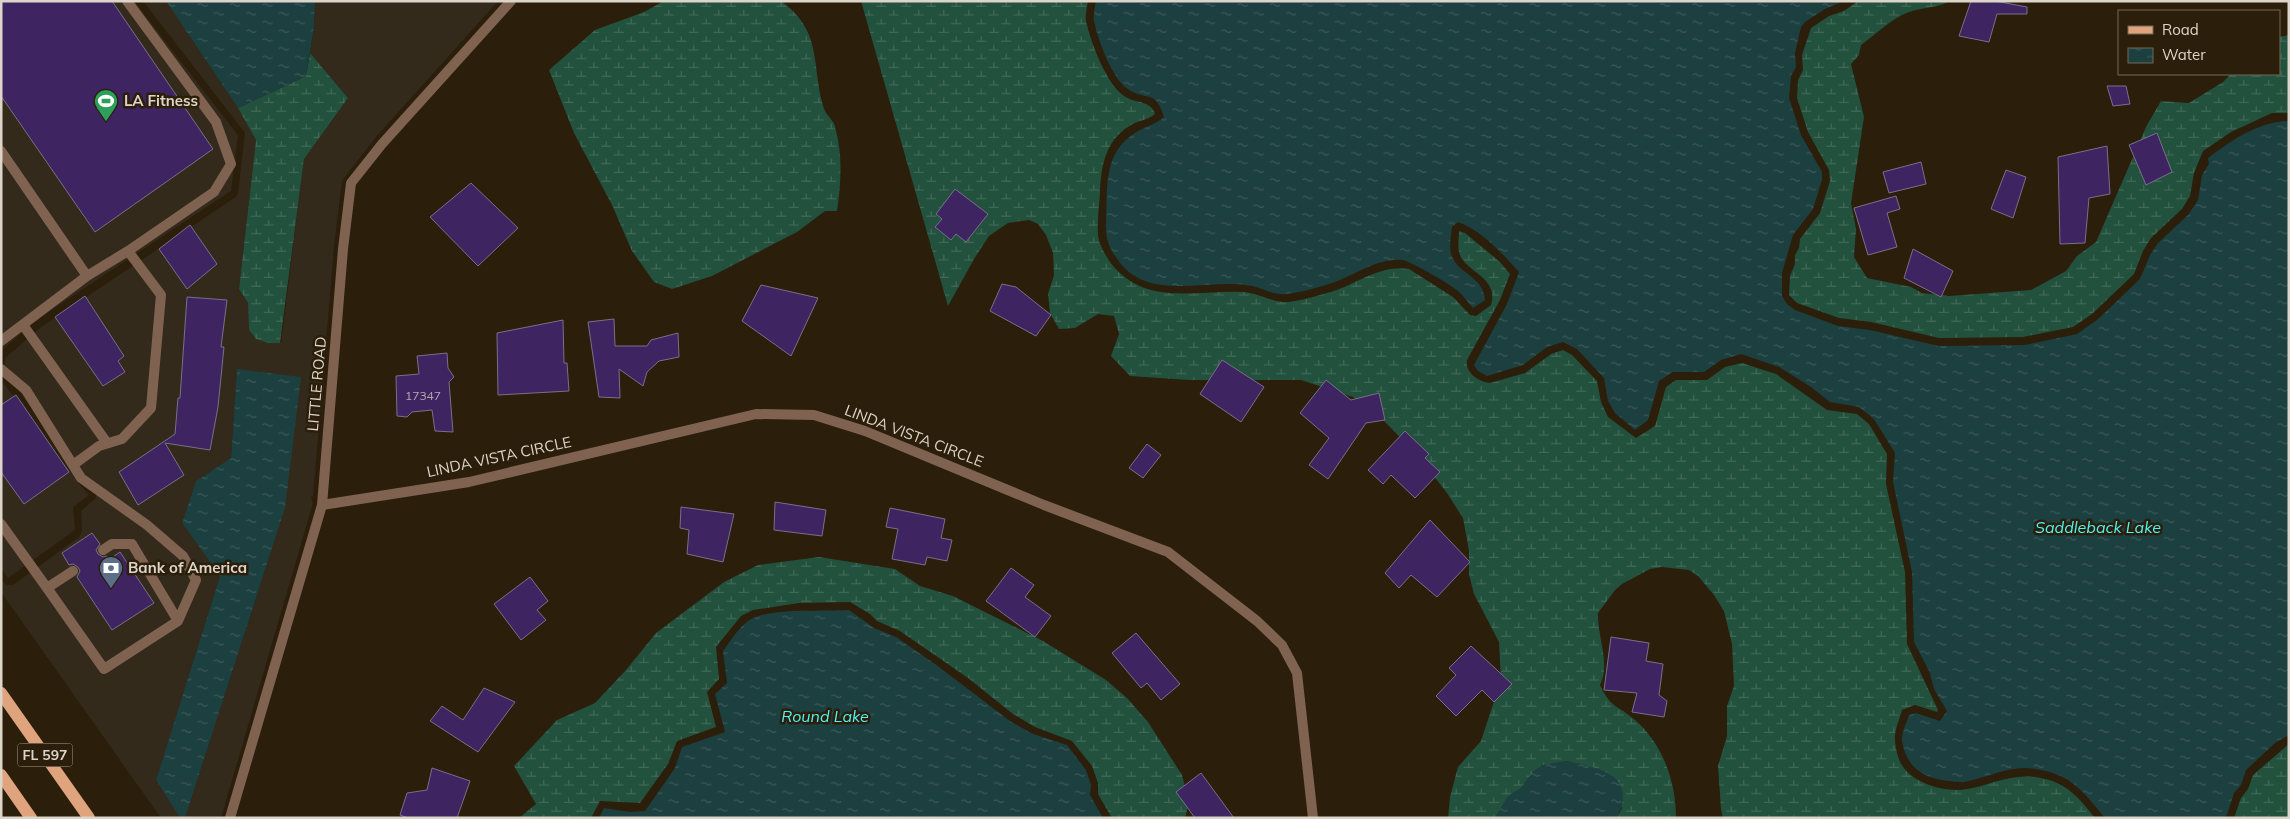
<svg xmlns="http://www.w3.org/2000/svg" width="2290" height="819" font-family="Mulish,sans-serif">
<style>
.commercial{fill:#332a1b}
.wetland{fill:url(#wetland-marsh)}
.water{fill:url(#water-ripples)}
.building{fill:#3e2561;stroke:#787088}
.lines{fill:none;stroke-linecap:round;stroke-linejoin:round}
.lane{stroke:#7f6350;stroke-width:10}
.street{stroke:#7f6350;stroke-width:10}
.primary{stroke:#dfa47e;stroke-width:12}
.labels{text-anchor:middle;stroke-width:5;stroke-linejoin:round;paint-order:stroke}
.number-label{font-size:12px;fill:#b5a9af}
.shield{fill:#2b1e0a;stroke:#a89e90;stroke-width:1}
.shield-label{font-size:14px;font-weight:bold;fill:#ddd5c9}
.poi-label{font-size:15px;font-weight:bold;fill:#ddd5c9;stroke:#2b1e0a;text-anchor:start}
.street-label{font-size:15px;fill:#ddd5c9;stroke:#2b1e0a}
.water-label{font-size:16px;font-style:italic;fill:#4ef4f5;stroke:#2b1e0a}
</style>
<defs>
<pattern id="wetland-marsh" width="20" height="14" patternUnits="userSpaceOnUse" patternTransform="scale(1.25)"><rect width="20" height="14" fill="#22513d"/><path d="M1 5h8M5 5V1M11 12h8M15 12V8" fill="none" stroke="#426958"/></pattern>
<pattern id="water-ripples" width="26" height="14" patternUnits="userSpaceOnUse" patternTransform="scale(1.25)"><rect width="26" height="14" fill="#1c3f40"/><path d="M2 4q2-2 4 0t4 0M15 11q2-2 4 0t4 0" fill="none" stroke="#3d5a5a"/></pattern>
</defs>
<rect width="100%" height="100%" fill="#2b1e0a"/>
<path class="commercial" d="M1 1H134L238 135 231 191 35 321 1 351Z
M143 1H166L238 108 256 140 239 289 248 303 249 330 256 339 268 343H281L304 159 348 98 310 53 314 27 315 1H498L376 137 342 181 334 247 313 496 311 497 313 503 221 818H185L285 508 237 370 231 458 196 481 182 523 220 576 156 780 180 818H161L1 592V580L7 585H13L79 537 82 531 81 511 96 498V493L4 371 5 358 40 328 237 196 238 193 245 133Z
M1 380 80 485 89 495 73 507 75 530 8 578 1 568Z"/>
<path class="wetland" d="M664 1H781C825 33 810 68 825 111 828 117 834 121 835 127 843 155 841 183 837 211H825L797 232 712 276 672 289 654 282 632 251 612 205 574 133 549 70 595 30 644 12Z
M861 1H1088C1087 7 1085 15 1086 21 1091 43 1106 83 1124 96 1136 104 1151 100 1155 114 1149 119 1142 120 1135 123 1106 137 1101 164 1100 193 1099 207 1097 222 1098 235 1099 245 1105 254 1110 262 1145 308 1196 289 1244 292 1258 293 1271 302 1285 302 1298 302 1324 294 1337 290 1361 281 1382 265 1409 269L1453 297 1470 315 1476 316 1491 305C1499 277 1467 273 1460 255 1457 248 1459 238 1459 231L1465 233 1500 262 1510 274 1500 300 1467 360C1465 373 1479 382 1490 383L1525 373 1551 354 1563 350 1572 355 1597 381 1601 402 1608 417 1636 438 1655 426 1666 387 1676 380H1707L1725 367 1742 363 1776 374 1827 410 1857 414 1869 424 1887 454 1886 484 1905 572 1907 644 1938 710 1937 712 1915 705 1902 710C1900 718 1894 731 1895 739 1895 746 1898 760 1902 765 1913 784 1947 793 1967 789 1996 784 2013 771 2045 779 2068 784 2081 800 2095 818H1723L1721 809 1718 766 1727 736V706L1734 686 1732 644 1724 611 1714 595 1698 576 1689 570 1662 567 1650 569 1622 584 1615 590 1598 613C1597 636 1611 664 1600 685 1611 709 1618 705 1635 720 1663 744 1676 782 1676 818H1617L1622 808 1601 770 1566 761 1534 771 1521 788 1508 797 1495 818H1448L1450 797 1458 767 1481 741 1501 680 1499 642 1474 594 1469 574V551L1463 518 1447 493 1415 452 1377 414 1353 397 1301 380H1189L1130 376 1111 356 1119 334 1114 316 1098 314 1075 328 1059 329 1050 313 1048 294 1054 275 1053 253 1046 235 1038 224 1029 220 1008 223 989 236 974 259 948 306Z
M1858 1H1950C1939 8 1922 7 1909 12 1892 18 1875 35 1861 45L1859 55 1851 64 1864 117 1851 203 1856 229 1854 257 1867 278 1911 287 1922 293 1949 296 2031 290 2066 271 2077 256 2096 242 2147 125 2161 101 2189 103 2223 82 2231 74H2279V37L2289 35V113H2272L2231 132 2203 151 2194 173 2190 196 2182 209 2151 238 2143 251 2134 274 2092 314 2073 327 2023 337 1939 338 1871 322 1839 318 1797 303 1789 295 1790 276 1795 264V255L1799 248 1800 239 1820 213 1830 181 1829 170 1808 132 1797 98 1798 80 1803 70 1802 55 1811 28 1829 16 1844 11Z
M310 53 348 98 304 159 280 343H268L256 339 249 330 248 303 239 289 256 140 238 108 306 76Z
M819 557 895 569 920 586 953 596 1043 641 1106 680 1127 698 1148 722 1182 775 1189 803 1185 818H1112L1098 794V783L1092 766 1072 741 1035 727 1013 714 968 678 900 631 877 621 870 614 850 602 799 603 753 610 741 616 716 647 719 679 707 692 716 727 677 741 668 764 640 803 600 801 591 818H519L536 804 514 766 557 720 595 703 626 670 656 633 724 582 758 565Z
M2289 744V818H2234L2241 798 2248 789 2253 775Z"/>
<path class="water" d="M166 1H315L314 27 306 76 238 108Z
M1096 1H1844L1825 9 1805 22 1801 27 1795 53 1796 67 1791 76 1789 98 1801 135 1822 172V180L1813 209 1793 235 1782 273V296L1787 304 1795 310 1838 326 1870 330 1939 346 2025 345 2077 334 2097 320 2140 279 2150 255 2158 243 2188 215 2198 200 2202 175 2209 164 2208 158C2231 141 2259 121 2289 121V735L2275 743 2246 770 2241 785 2234 793 2227 815 2223 818H2105C2088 797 2073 777 2046 771 2012 762 1996 776 1964 782 1960 783 1954 781 1949 781 1924 779 1906 767 1902 741 1901 733 1907 722 1909 715L1916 713 1940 721 1947 711 1934 689 1930 673 1914 642 1912 572 1893 482 1895 453 1874 419 1859 407 1830 402 1811 387 1779 367 1741 354 1721 360 1704 372H1673L1659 381 1648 420 1635 430 1615 413 1608 401 1604 378 1577 349 1563 342 1547 347 1523 365 1487 376 1478 371 1474 365 1507 304 1519 272C1503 254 1481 230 1458 222L1452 227C1451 235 1449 246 1451 254 1458 275 1483 275 1485 300L1473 308C1468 303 1464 296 1458 291 1451 285 1411 261 1402 260 1378 258 1357 274 1335 282 1320 287 1302 292 1287 294 1273 296 1260 286 1246 285 1204 279 1147 302 1118 260 1109 248 1105 238 1106 222 1108 186 1102 152 1138 131 1147 126 1156 124 1164 117 1155 88 1147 102 1128 89 1112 79 1098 40 1094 21 1093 15 1095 7 1096 1Z
M237 369 301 377 285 508 185 818H180L156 780 220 576 182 523 196 481 231 458Z
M849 610 874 628 896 637 935 664 1010 721 1033 734 1067 745 1086 770 1091 785 1090 795 1103 818H599L604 808 629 812 645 811 675 768 682 747 725 732 715 694 727 683 723 651C730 642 738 628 748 621 768 607 824 612 849 610Z
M1566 761C1599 768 1638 774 1617 818H1495L1508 796 1521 788 1534 771 1542 765Z"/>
<path class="building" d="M1 1H112L213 149 95 232 1 96Z
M1971 1H1995L2027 7V14H1997L1989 42 1959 36Z
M2107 86H2126L2130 104 2113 106Z
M2157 133 2172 172 2146 185 2129 145Z
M2107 146 2110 194 2089 198 2085 243 2060 244 2058 157Z
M1921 162 1926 184 1889 193 1883 172Z
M2006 170 2026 177 2013 218 1991 209Z
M471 183 518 228 478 266 430 217Z
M955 189 988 214 966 242 956 234 951 240 935 227 942 219 936 214Z
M1896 196 1900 209 1887 213 1897 247 1868 255 1854 208Z
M190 225 217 264 187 289 159 249Z
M1913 249 1953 271 1941 297 1904 278Z
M1002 284 1016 287 1051 315 1036 336 990 311Z
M761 285 818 298 791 356 742 321Z
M85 296 124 356 118 361 125 372 103 386 55 317Z
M187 297 227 300 221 347H224L218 407 210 450 165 443 184 475 138 505 119 472 175 434 178 398H180Z
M614 319 615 346H647L651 340 678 333 679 357 659 361 647 372 643 386 619 369 620 398 599 397 588 322Z
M563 320 564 363H567L569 391 498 395 497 333Z
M447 353 448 368 454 377 449 382 453 432 435 431 432 410 412 412 407 417 397 416 396 376 419 374 417 356Z
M1222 360 1264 387 1241 422 1200 394Z
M1326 380 1351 400 1379 393 1385 420 1366 423 1328 479 1309 465 1329 438 1300 413Z
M16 395 69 472 24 504 1 472V405Z
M1405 431 1429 454 1425 458 1440 472 1415 498 1391 475 1383 484 1368 470Z
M1147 444 1161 455 1143 478 1129 468Z
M775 502 826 510 822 536 774 530Z
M681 507 734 514 723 562 687 554 689 530 680 528Z
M890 508 945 519 941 538 952 540 947 561 927 557 925 565 892 559 898 529 886 527Z
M1430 520 1470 562 1437 597 1411 575 1399 588 1385 573Z
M92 533 100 544 96 550 98 554 103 557 107 556 110 559 120 552 154 603 112 630 77 577 80 571 78 567 73 564 69 565 62 553Z
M1011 568 1034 585 1025 597 1051 616 1035 637 986 601Z
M530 577 548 601 537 610 546 620 521 640 494 604Z
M1136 633 1180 684 1161 700 1147 683 1141 688 1112 653Z
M1611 637 1649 643 1646 661 1663 664 1659 695 1667 701 1664 717 1632 712 1637 693 1604 690Z
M1471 646 1512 684 1494 702 1482 690 1456 716 1436 696 1456 675 1449 668Z
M484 688 515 702 478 752 430 721 442 706 463 720Z
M432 768 470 781 457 818H408L400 815 407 793 427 790Z
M1201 773 1234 818H1195L1176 792Z"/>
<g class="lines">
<path class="lane" d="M1 151 87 276 1 341
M87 276 128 251
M23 325 107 443
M1 369 26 390 81 478 147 525 183 556 196 580 178 621 104 669 47 588 73 571
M73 465 99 446 122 439 151 408 161 295 128 251 214 192 231 164 216 122 127 1
M1 524 47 588
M103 550 112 544H132L178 621"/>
<path class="street" d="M322 505 469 482 756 414 814 415 865 431 1044 505 1168 552 1257 621 1282 645 1297 673 1313 818
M230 818 322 505 343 249 351 183 382 144 511 1"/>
<path class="primary" d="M1 693 89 818
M1 775 31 818"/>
</g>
<defs>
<g id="stadium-pin" transform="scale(1.25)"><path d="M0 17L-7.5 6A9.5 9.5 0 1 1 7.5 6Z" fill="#2e9e5b" stroke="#2b1e0a"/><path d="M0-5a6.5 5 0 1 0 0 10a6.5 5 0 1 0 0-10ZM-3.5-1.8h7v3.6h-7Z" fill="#fff"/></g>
<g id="bank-pin" transform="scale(1.25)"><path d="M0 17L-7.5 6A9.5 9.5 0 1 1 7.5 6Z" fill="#5c6f8a" stroke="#2b1e0a"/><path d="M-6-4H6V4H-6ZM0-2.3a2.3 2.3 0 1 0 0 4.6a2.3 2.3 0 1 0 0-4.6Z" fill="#fff"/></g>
</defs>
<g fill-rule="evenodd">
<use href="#stadium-pin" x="106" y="101"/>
<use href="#bank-pin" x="111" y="568"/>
</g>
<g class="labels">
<g class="number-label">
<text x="423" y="400">17347</text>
</g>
<rect class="shield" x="17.5" y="743.5" width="55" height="23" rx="4"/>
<g class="shield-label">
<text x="45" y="760">FL 597</text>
</g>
<g class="poi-label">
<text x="124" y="106">LA Fitness</text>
<text x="128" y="573">Bank of America</text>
</g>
<g class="street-label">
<text transform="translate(317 384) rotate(-85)" y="5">LITTLE ROAD</text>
<text transform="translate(914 436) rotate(21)" y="5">LINDA VISTA CIRCLE</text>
<text transform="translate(499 457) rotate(-12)" y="5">LINDA VISTA CIRCLE</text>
</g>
<g class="water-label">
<text x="2098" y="533">Saddleback Lake</text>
<text x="825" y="722">Round Lake</text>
</g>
</g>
<rect width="2290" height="819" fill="none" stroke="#ddd5c9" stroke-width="5"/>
<rect x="2118" y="10" width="162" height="65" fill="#2b1e0a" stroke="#726756"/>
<rect x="2128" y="26" width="25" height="8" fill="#dfa47e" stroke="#726756"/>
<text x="2162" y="35" font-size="15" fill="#ddd5c9">Road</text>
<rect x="2128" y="48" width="25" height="15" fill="url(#water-ripples)" stroke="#726756"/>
<text x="2162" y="60" font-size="15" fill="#ddd5c9">Water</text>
</svg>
